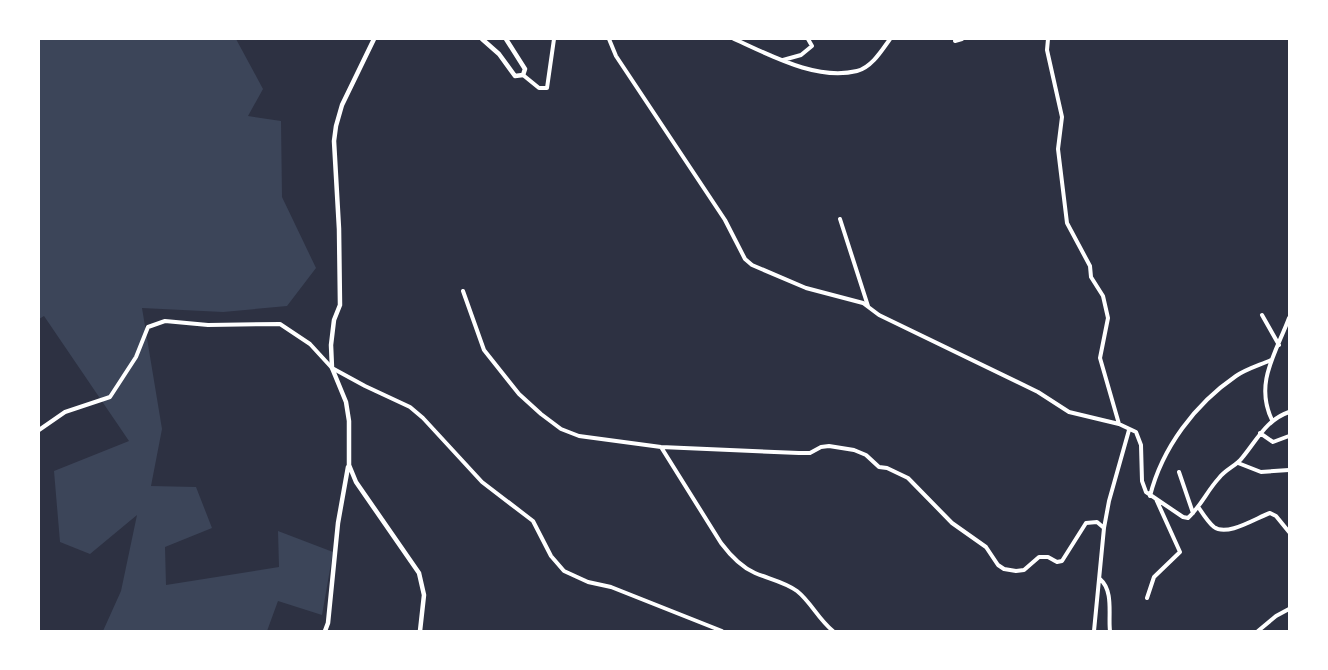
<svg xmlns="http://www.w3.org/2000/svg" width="1328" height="670" font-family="'Nunito Sans',sans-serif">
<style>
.green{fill:#3c4559}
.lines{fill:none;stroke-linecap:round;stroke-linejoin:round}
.minor{stroke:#fff;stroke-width:4}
.tertiary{stroke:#fff;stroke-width:4.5}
</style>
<rect width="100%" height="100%" fill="#2d3142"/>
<path class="green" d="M39 39H236L263 89 248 116 281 121 282 197 316 268 287 306 223 312 142 308 162 429 151 486 196 487 212 528 165 547 166 585 279 567 278 531 333 552 322 615 278 601 267 631H103L121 591 137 515 90 554 60 542 54 471 129 441 44 316 39 319Z"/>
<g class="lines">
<path class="minor" d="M609 39 616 56 725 220 745 259 752 265 806 288 863 303 879 315 1038 392 1069 412 1119 424 1136 432 1141 445 1142 481 1146 492 1183 517 1188 518C1201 506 1207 491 1219 478 1226 469 1236 466 1242 458 1257 440 1266 420 1289 412
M734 39C770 55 816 81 857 71 872 67 882 50 890 39
M1048 39 1047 50 1062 117 1058 149 1067 223 1090 266 1091 277 1103 296 1108 318 1100 358 1119 424
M955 41 962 39
M783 60 801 55 812 46 808 39
M523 75 539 88H547L554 39
M840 219 868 306
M463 291 484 350 519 394 541 414 561 429 579 436 661 447 799 453H810L821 447 829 446 854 450 866 455 879 467 887 468 908 478 952 523 986 547 998 565 1004 569 1016 571 1024 570 1039 557H1048L1057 562 1062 561 1086 523 1097 522 1104 528
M1262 315 1279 345
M1272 420C1254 383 1276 353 1289 318
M39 430 65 412 110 397 136 357 148 327 165 321 208 325 280 324 310 344 332 368 365 386 410 407 423 418 482 482 533 521 551 556 564 571 588 582 611 587 722 631
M1260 433 1273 442 1289 436
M661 447 721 543C730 555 741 567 755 573 769 579 785 582 797 591 811 602 818 619 833 631
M1238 463 1261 472 1289 470
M1179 472 1193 513
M1150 496C1162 448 1195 404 1236 376 1246 369 1260 365 1271 360
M1199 508C1203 514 1208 522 1214 527 1227 537 1256 518 1270 513L1276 516 1289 532
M1100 579C1114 591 1108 615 1110 631
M1147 598 1154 577 1180 552 1156 499
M1094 631 1104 528 1109 501 1129 430
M1258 631 1276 616 1289 609"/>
<path class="tertiary" d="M374 39 342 105 336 126 334 141 339 229 340 305 334 320 331 345 332 368 346 402 349 421V465L356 482 419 573 424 595 420 631
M482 39 499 54 515 76 523 75 525 69 506 39
M325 631 328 623 338 523 348 467"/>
</g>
<rect width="1328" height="670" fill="none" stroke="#ffffff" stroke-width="80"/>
</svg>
